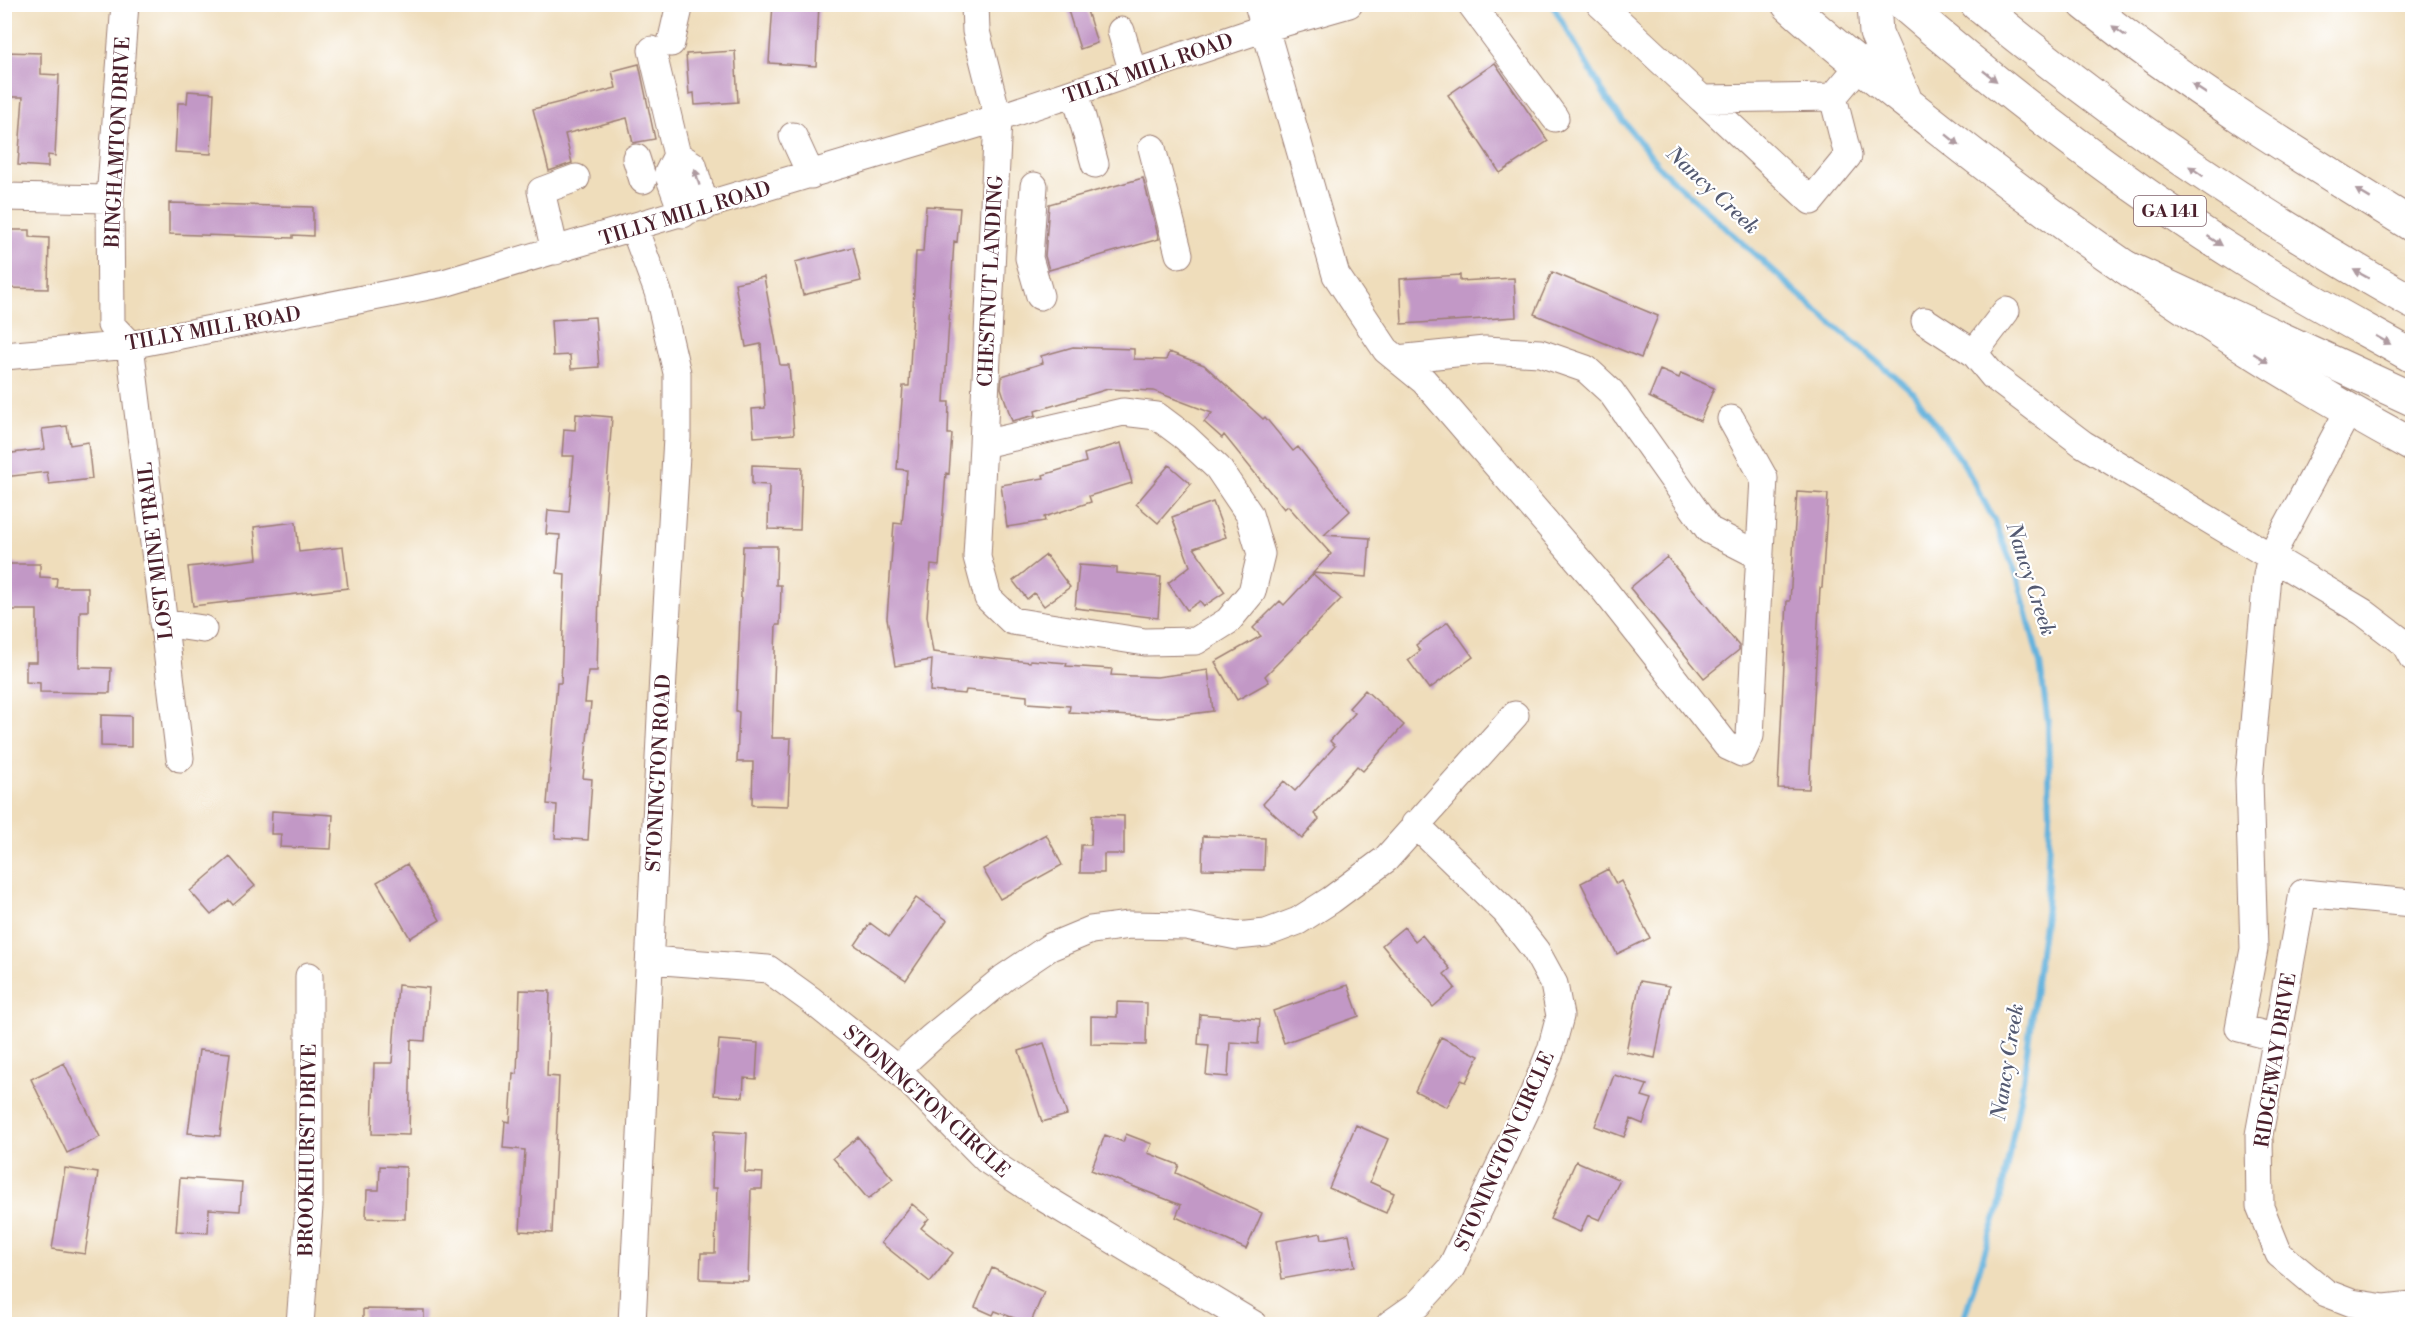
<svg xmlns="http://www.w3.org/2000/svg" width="2417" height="1329" font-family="'Libre Bodoni',serif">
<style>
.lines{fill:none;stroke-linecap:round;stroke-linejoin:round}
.stream{stroke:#63b2dd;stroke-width:6}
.building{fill:#c298c6}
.minor-casing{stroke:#9c7e73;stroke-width:29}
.major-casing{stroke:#9c7e73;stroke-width:35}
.highway-casing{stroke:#9c7e73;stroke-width:35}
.minor{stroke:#fff;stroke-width:27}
.major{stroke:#fff;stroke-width:33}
.highway{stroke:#fff;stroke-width:33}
.oneway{fill:#ae9aa0}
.labels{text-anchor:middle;stroke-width:4.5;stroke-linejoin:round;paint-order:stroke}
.shield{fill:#fff;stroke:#80626b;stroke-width:1.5}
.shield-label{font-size:18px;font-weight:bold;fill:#4a1f2b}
.street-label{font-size:20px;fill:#4a1f2b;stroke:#fff}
.water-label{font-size:21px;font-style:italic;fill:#545a72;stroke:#fff}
</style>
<rect width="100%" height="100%" fill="#fff"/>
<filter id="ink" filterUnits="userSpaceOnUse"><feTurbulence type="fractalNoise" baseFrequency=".0167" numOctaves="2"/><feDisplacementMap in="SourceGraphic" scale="12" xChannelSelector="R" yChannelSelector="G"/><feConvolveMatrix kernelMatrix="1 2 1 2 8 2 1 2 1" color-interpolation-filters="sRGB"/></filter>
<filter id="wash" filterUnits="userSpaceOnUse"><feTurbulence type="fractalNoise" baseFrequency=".008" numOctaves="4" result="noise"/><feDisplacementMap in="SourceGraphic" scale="24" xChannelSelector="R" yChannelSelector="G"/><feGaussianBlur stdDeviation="1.35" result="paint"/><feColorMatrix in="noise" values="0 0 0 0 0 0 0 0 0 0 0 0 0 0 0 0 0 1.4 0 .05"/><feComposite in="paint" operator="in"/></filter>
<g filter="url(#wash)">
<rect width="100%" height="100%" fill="#efddbb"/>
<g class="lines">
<path class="stream" d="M1552 4 1610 104 1661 169 1817 311 1913 392 1965 466 1994 520 2017 576 2040 664 2048 724 2050 816 2046 907 2022 1088 1999 1207 1962 1324"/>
</g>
<g id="blocks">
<path class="building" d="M773 4H819L816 66 769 63Z
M1066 4H1085L1097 43 1080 49Z
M735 51 738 102 695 105 694 93 689 94 686 54Z
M4 52 41 53V74L59 75 55 156 48 155V167L18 165 23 97H4Z
M1495 63 1548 141 1500 173 1448 95Z
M639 64 655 139 633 143 627 118 565 134 572 163 549 171 533 109 616 88 612 71Z
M188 91 214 93 211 154 175 152 178 103H187Z
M1143 178 1159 239 1049 270 1045 256 1049 204Z
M169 203 313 207V236L293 235V238L169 234Z
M926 206 960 208 957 242 954 241 944 402H949L948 434H952L949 474 946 473 939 566 931 565 927 616 933 652 1030 662V660L1067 663 1066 666 1112 669 1111 675 1157 677 1208 670 1213 711 1160 718 1069 712 1070 706 1027 703V696L966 690 965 694 930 691 932 660 895 666 887 618 894 523 902 524 907 470 897 469 903 386H909L916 252H923Z
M8 230H30V237L49 238 48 289 6 288Z
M853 247 861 281 803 295 795 262Z
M1552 272 1658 316 1641 358 1534 314Z
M1460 275V281L1514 278 1516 317 1402 324 1400 279Z
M764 277 780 365H789L794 434 754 437 752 409 765 408 761 344 746 347 735 283Z
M595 317 599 367 571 369 570 355 553 356 551 320Z
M1073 347 1134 349V359L1166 360 1169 352 1204 365 1263 419 1265 417 1293 451 1298 447 1350 511 1324 535 1370 538 1367 577 1313 573 1331 554 1288 506 1284 509 1224 435 1222 438 1204 422 1212 413 1154 391 1108 389 1035 411 1036 415 1012 421 1001 388 1002 376 1043 363 1041 356Z
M1660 370 1679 378 1681 373 1714 388 1700 421 1649 397Z
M576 414 612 417 599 590 597 671H588L585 703H591L583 778 592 779 588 840 555 838 557 805 547 804 557 683H561L565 574 557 573 560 535 546 534 548 510 569 512 574 456H562L564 429 575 430Z
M67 426 70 445 88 442 92 479 49 484 47 472 4 477V454L45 449 42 429Z
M1121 443 1132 483 1089 496 1091 502 1044 517 1045 521 1007 527 1001 485 1044 478 1043 475 1086 462 1084 454Z
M752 465 802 467 800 530 768 529 769 485 752 484Z
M1169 465 1191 484 1158 523 1136 504Z
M1797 492 1828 494 1822 588H1820L1809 789 1778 788 1787 601H1790Z
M1213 502 1226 537 1194 548 1225 592 1204 606 1200 601 1187 610 1168 583 1190 566 1172 517Z
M296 522 299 552 343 547 348 588 193 606 188 567 257 559 254 527Z
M743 546H777L776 585H781L780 625H776L772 738H791L788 806 752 805 753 762H737L739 712 736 711Z
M1046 555 1070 587 1044 606 1034 593 1027 599 1013 581Z
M1667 557 1739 646V650L1704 678 1630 588Z
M5 564H40V577L57 578 56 587H88V611H80L79 667 111 668 110 693 40 692V683L26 682V662H37V610H4Z
M1079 565 1117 568V573L1161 577 1158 618 1075 608Z
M1313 574 1341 599 1265 676 1269 682 1237 700 1215 662 1261 636 1253 628 1280 601 1284 605Z
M1448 622 1473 657 1429 689 1408 660 1420 651 1416 645Z
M1365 690 1404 725 1363 771 1357 766 1314 814 1319 819 1302 839 1263 804 1284 781 1295 791 1335 746 1330 741 1355 713 1349 708Z
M101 715 131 716V747L101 746Z
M272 811 333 815 331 849 280 847 281 834H271Z
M1092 815 1124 816V854H1104V873H1080L1081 845H1091Z
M1046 834 1062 865 1000 899 983 869Z
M1203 836 1265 838 1264 870 1202 869Z
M230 857 255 886 233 905 229 900 211 915 190 891Z
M407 864 440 920 410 938 377 882Z
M1608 869 1616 884 1621 881 1650 938 1617 954 1581 883Z
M916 898 947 920 906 980 855 945 870 923 889 937Z
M1404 927 1415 941 1422 935 1450 969 1444 974 1455 988 1433 1007 1382 945Z
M1640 981 1669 986 1655 1058 1626 1052Z
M398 985 429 988 425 1041 411 1040 409 1135 372 1134 374 1063H392Z
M1348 985 1359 1016 1284 1043 1273 1011Z
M520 990 550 991 547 1076 559 1077 552 1233 520 1231 525 1150 503 1148 505 1121 510 1122 513 1073 517 1074Z
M1117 1002 1147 1003 1146 1045 1091 1044V1016L1117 1017Z
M1200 1014 1260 1019 1258 1044 1230 1042 1228 1077 1206 1075 1209 1045 1198 1044Z
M1441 1037 1479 1056 1466 1082 1461 1080 1447 1107 1415 1091Z
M719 1040 758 1043 756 1079 744 1078 743 1097 714 1095Z
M1044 1043 1067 1115 1042 1122 1019 1051Z
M199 1050 230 1053 220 1136 188 1133Z
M64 1063 100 1137 67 1153 31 1079Z
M1614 1075 1647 1085 1642 1096 1652 1099 1643 1124 1631 1119 1624 1137 1595 1126Z
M1356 1125 1388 1139 1370 1182 1394 1193 1386 1213 1329 1188Z
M714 1131 747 1133 745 1172 763 1173 762 1189H751L748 1281 700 1279 701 1253H715L717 1188H712Z
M1126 1134 1152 1144 1148 1153 1179 1165 1176 1173 1262 1213 1246 1249 1176 1217 1181 1205 1091 1170 1105 1135 1123 1142Z
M858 1137 893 1179 868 1199 833 1158Z
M1576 1161 1620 1180 1600 1220 1588 1215 1580 1232 1550 1219Z
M380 1166 406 1167 405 1219 366 1218 367 1190H379Z
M65 1168 98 1173 85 1254 52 1249Z
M180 1178 242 1182 240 1211 209 1209 208 1233 176 1231Z
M912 1204 929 1218 921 1228 953 1253 930 1282 881 1243Z
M1321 1233 1322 1239 1349 1234 1355 1266 1282 1279 1276 1241Z
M992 1268 1044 1292 1030 1324 995 1311 993 1315 975 1307Z
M363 1309 424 1310V1324H363Z"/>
</g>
</g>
<g filter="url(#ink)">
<use href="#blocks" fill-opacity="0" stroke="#9c7e73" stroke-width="1.5"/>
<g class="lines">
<g class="minor-casing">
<path id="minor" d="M125 4 110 199 111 325 130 345 180 758
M975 4 976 31 998 118 983 444
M1258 4 1336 275 1386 350 1424 381 1605 591 1727 746 1742 753 1750 736 1764 478 1731 419
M1471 4 1555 118
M1600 4 1702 99 1833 97 1860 65
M1121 31 1133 73
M671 43 680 4
M652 50 677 155 668 173 683 214
M1075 92 1095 164
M1702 99 1811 201 1848 156 1833 97
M793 136 811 175
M1152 148 1179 254
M677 155 693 165 705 207
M636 158 643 180
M1034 186 1029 258 1040 296
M4 197 110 199
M555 251 541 191 576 178
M1925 321 1974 353 1993 376 2083 444 2363 612 2405 644 2412 657
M1974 353 2006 311
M4 356 130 345 444 283 998 118 1265 28 1349 4
M1397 359 1485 350 1540 353 1586 369 1611 392 1709 530 1760 556
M1123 412 1157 416 1185 437 1218 468 1249 514 1261 554 1252 592 1228 621 1196 641 1145 642 1012 621 988 598 977 557 983 444Z
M163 623 203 629
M2412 903 2303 893 2259 1135 2260 1207 2279 1254 2326 1293 2352 1303 2385 1308 2412 1305
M650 960 768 969 811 1000 897 1069 987 1160 1044 1198 1253 1324
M2278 1038 2239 1028 2254 949 2249 780 2267 575 2271 556 2349 410
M897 1069 931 1038 1004 978 1050 947 1091 930 1129 925 1186 926 1237 936 1266 933 1298 921 1331 900 1386 859 1515 715
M300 1324 309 1207V976
M632 1324 663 675 677 438V373L658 292 634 228
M1390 1324 1417 1305 1451 1268 1530 1102 1551 1050 1560 1016 1554 984 1536 951 1505 911 1415 824"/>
</g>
<g class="major-casing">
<path id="major" d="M1788 4C1834 46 1883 84 1931 122 2083 243 2242 353 2412 445
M1874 4 1876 33 1904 96
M2085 4C2188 87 2300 156 2412 225"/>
</g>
<g class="highway-casing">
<path id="highway" d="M1903 4C2011 97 2125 185 2246 261 2300 295 2357 325 2412 356
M1977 4C2116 119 2255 214 2412 302
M2125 267 2412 399"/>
</g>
<use href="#minor" class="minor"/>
<use href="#major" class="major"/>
<use href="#highway" class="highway"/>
</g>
<defs><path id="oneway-solid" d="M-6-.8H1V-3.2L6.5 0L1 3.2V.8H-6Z" transform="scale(1.5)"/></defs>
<g class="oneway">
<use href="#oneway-solid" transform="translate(2119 31) rotate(-143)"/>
<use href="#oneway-solid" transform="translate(1990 76) rotate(38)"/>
<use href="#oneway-solid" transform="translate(2199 89) rotate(-146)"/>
<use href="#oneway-solid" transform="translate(1953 140) rotate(39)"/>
<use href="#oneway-solid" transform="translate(2196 171) rotate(-145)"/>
<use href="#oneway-solid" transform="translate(697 177) rotate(-106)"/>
<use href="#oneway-solid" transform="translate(2363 194) rotate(-149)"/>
<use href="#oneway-solid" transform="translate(2215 241) rotate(33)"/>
<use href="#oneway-solid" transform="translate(2361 274) rotate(-151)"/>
<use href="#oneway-solid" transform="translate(2383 340) rotate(29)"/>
<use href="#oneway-solid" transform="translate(2261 358) rotate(32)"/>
</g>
</g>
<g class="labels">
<rect class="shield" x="2134" y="196" width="72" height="30" rx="4.5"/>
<g class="shield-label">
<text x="2170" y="217">GA 141</text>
</g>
<g class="street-label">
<text transform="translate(1148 68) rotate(-19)" y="7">TILLY MILL ROAD</text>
<text transform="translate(117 142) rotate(-87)" y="7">BINGHAMTON DRIVE</text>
<text transform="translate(685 213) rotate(-17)" y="7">TILLY MILL ROAD</text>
<text transform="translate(990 281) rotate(-87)" y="7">CHESTNUT LANDING</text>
<text transform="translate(213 328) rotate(-10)" y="7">TILLY MILL ROAD</text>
<text transform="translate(155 551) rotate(-97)" y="7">LOST MINE TRAIL</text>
<text transform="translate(658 773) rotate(-87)" y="7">STONINGTON ROAD</text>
<text transform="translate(2275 1060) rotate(-81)" y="7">RIDGEWAY DRIVE</text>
<text transform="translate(927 1101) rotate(42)" y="7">STONINGTON CIRCLE</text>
<text transform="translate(307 1150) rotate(-89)" y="7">BROOKHURST DRIVE</text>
<text transform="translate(1504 1151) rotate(-66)" y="7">STONINGTON CIRCLE</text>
</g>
<g class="water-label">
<text transform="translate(1713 190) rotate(43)" y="7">Nancy Creek</text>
<text transform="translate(2031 579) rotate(72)" y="7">Nancy Creek</text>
<text transform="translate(2007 1062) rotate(-81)" y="7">Nancy Creek</text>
</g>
</g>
<rect width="2417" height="1329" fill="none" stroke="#fff" stroke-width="24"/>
</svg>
